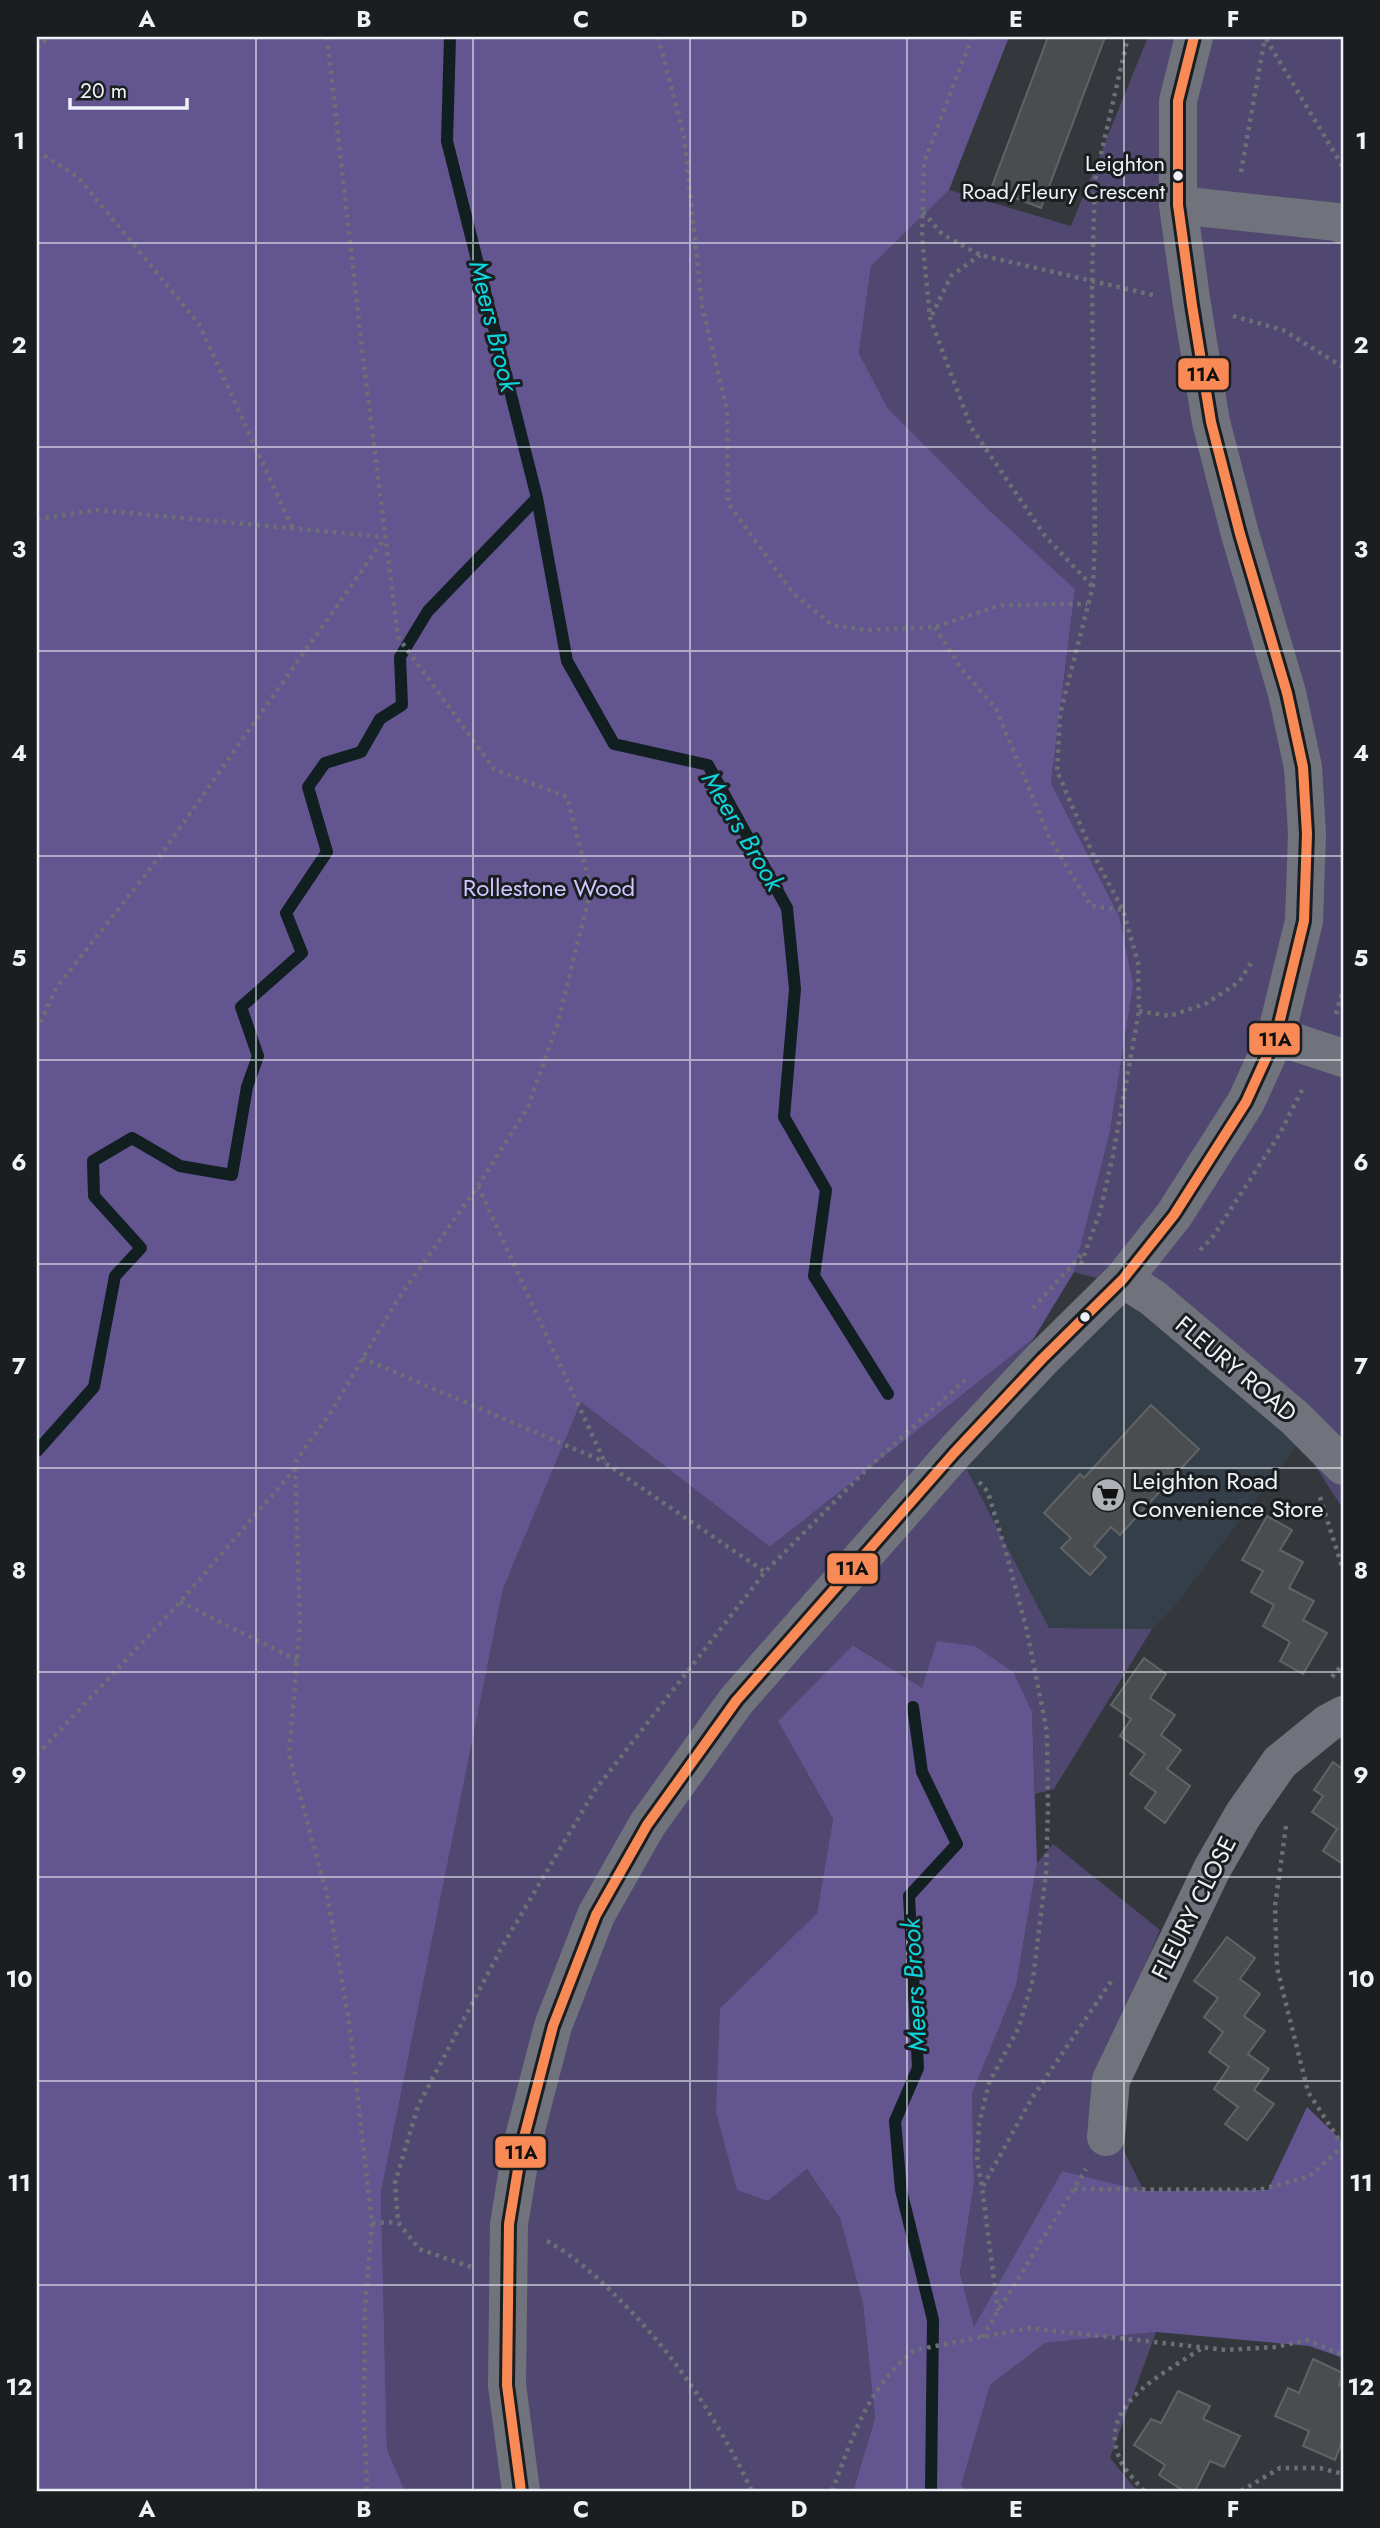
<svg xmlns="http://www.w3.org/2000/svg" width="1380" height="2528" font-family="Jost,sans-serif">
<style>
.built{fill:#353f49}
.green{fill:#514871}
.forest{fill:#625590}
.lines{fill:none;stroke-linecap:round;stroke-linejoin:round}
.stream{stroke:#111f21;stroke-width:12}
.building{fill:#4a4d50;stroke:#606466;stroke-width:2}
.path{stroke:#6c7076;stroke-width:4.5;stroke-dasharray:3.5 5;stroke-linecap:butt}
.minor{stroke:#70737c;stroke-width:38}
.bus-1-casing{stroke:#1b1e21;stroke-width:16}
.bus-1{stroke:#f98a56;stroke-width:10}
.grid{fill:none;stroke:#eff3f7;stroke-width:2;stroke-opacity:0.55}
.bus-dot{fill:#eff3f7;stroke:#1b1e21;stroke-width:2.5}
.labels{text-anchor:middle;stroke-width:6;stroke-linejoin:round;paint-order:stroke}
.bus-label{font-size:22px;fill:#eff3f7;stroke:#1b1e21;text-anchor:end}
.park-label{font-size:24px;fill:#cfc5ff;stroke:#1b1e21}
.street-label{font-size:24px;fill:#eff3f7;stroke:#1b1e21}
.poi-label{font-size:24px;fill:#eff3f7;stroke:#1b1e21;text-anchor:start}
.water-label{font-size:26px;font-style:italic;fill:#0cd7df;stroke:#1b1e21}
.line-badge{stroke:#1b1e21;stroke-width:2.5}
.pale-badge-label{font-size:19px;text-anchor:middle;font-weight:bold;fill:#111}
.neatline{fill:none;stroke:#eff3f7;stroke-width:2.5}
.grid-label{font-size:23px;text-anchor:middle;font-weight:bold;fill:#eff3f7}
</style>
<rect width="100%" height="100%" fill="#34373b"/>
<path class="built" d="M1137 1289 1300 1442 1174 1607 1152 1629 1049 1628 961 1458Z"/>
<path class="green" d="M1148 37H1343V1509L1300 1442 1137 1289 1074 1272 1109 1136 1119 916 1051 783 1075 589 986 507 887 407 859 353 871 266 949 190 1071 226Z
M1034 1338 961 1458 1049 1628 1152 1629 1054 1789 1035 1794 1032 1712 922 1689 854 1645 778 1721 833 1819 817 1913 720 2008 768 2201 807 2169 840 2218 863 2304 875 2418 853 2491H405L387 2449 381 2193 503 1589 581 1402 770 1547Z
M1053 1844 1160 1930 1092 2088 1144 2191 1062 2171 974 2328 960 2273 974 2184 972 2094 1016 1986 1037 1863Z
M1156 2332 1110 2458 1137 2491H968L961 2486 990 2384 1045 2343Z"/>
<path class="forest" d="M37 37H1009L949 190 871 266 859 353 887 407 986 507 1075 589 1051 783 1119 916 1133 985 1109 1136 1074 1272 1034 1338 770 1547 581 1402 503 1589 381 2193 387 2449 405 2491H37Z
M937 1641 975 1646 1013 1672 1032 1712 1037 1863 1016 1986 972 2094 974 2184 960 2273 974 2327 1062 2171 1145 2191 1268 2190 1307 2107 1343 2142V2358L1309 2346 1156 2332 1045 2343 990 2385 961 2486 968 2491H853L875 2418 863 2304 840 2218 807 2169 768 2201 737 2190 716 2112 720 2008 817 1913 833 1819 778 1721 853 1645 922 1688Z"/>
<g class="lines">
<path class="stream" d="M450 37 447 141 537 498 567 661 614 744 708 765 787 908 795 989 784 1117 826 1190 814 1276 888 1394
M37 1451 94 1387 115 1276 141 1248 94 1196 93 1161 132 1138 180 1166 232 1175 247 1087 258 1056 241 1007 302 953 286 913 327 852 308 787 325 763 361 752 380 719 402 705 400 657 428 611 537 498
M913 1707 922 1772 957 1844 909 1896 918 2068 895 2121 901 2190 933 2320 931 2491"/>
</g>
<path class="building" d="M1048 37H1105L1041 208 991 189Z
M1151 1405 1199 1449 1120 1535 1111 1527 1094 1546 1106 1557 1090 1575 1061 1548 1071 1538 1044 1513 1080 1474 1084 1478Z
M1267 1516 1292 1530 1280 1550 1303 1562 1289 1588 1314 1601 1303 1620 1327 1633 1303 1674 1280 1661 1290 1642 1263 1626 1274 1605 1251 1592 1263 1571 1242 1560Z
M1144 1658 1166 1674 1150 1698 1175 1715 1161 1735 1181 1750 1167 1769 1190 1786 1165 1823 1145 1808 1156 1792 1130 1774 1145 1754 1120 1736 1131 1719 1111 1705Z
M1333 1762 1343 1769V1864L1323 1851 1337 1829 1312 1812 1323 1796 1314 1790Z
M1227 1937 1255 1958 1240 1979 1260 1994 1244 2016 1265 2031 1248 2054 1269 2069 1254 2090 1274 2104 1247 2140 1225 2124 1238 2107 1214 2089 1229 2067 1209 2052 1223 2032 1204 2017 1218 1998 1194 1981Z
M1313 2359 1343 2373 1339 2385 1343 2387V2439L1335 2460 1303 2446 1309 2431 1275 2416 1288 2388 1299 2393Z
M1178 2391 1210 2406 1203 2419 1240 2436 1224 2467 1210 2461 1195 2491H1184L1159 2475 1165 2465 1134 2445 1151 2419 1161 2423Z"/>
<g class="lines">
<path class="path" d="M327 37 362 349 398 637 494 769 567 797 591 889 557 1025 528 1107 478 1186 398 1299 331 1412 295 1462 300 1625 289 1755 327 1894 349 2022 372 2223 365 2308 364 2416 367 2491
M658 37 684 136 702 305 727 409 728 503 793 593 832 625 866 630 935 627 1001 605 1087 604
M972 37 924 162 922 236 930 318 971 427 1045 536 1092 586
M1266 39 1343 167
M37 48 49 37
M37 151 78 177 199 324 292 527
M1241 172 1265 37
M923 212 942 234 980 255 1153 295
M932 315 951 276 980 255
M1233 316 1283 330 1343 367
M37 519 97 510 384 537
M935 627 961 668 996 709 1050 839 1091 906 1123 910
M1139 1011 1170 1016 1207 1003 1239 982 1251 963
M1336 1014 1343 989
M37 1030 56 988 157 860 385 538
M478 1186 605 1463 765 1572
M1200 1250 1212 1238 1279 1135 1304 1086
M1081 1264 1100 1212 1113 1155 1139 1011 1138 963 1123 910 1092 852 1057 771 1060 714 1093 586 1095 538 1092 281 1095 180 1128 37
M1033 1308 1084 1252
M362 1358 605 1462
M979 1482 988 1492 1007 1556 1027 1631 1047 1732 1048 1809 1046 1873 1033 1979 1019 2027 989 2083 979 2124 977 2160 982 2187 998 2311
M1320 1497 1343 1570
M180 1602 297 1660
M1332 1677 1343 1664
M37 1755 180 1602 294 1470
M1286 1826 1275 1906 1277 1968 1308 2092 1343 2146
M983 2186 1032 2098 1112 1980
M1074 2189 1259 2190 1310 2176 1343 2146
M372 2223 398 2222
M547 2241C573 2255 597 2277 618 2298 676 2356 716 2417 752 2491
M471 2267 419 2249 398 2222 395 2183 418 2106 503 1945 595 1790 765 1572 869 1467 965 1380
M982 2337 1086 2169
M832 2491C852 2439 868 2385 915 2350L1029 2328 1226 2350 1276 2347 1307 2340 1343 2355
M1144 2491C1136 2481 1123 2469 1119 2457 1097 2404 1167 2372 1202 2348
M1241 2491 1280 2468H1320L1343 2474"/>
<path class="minor" d="M1178 205 1337 222 1343 225
M1276 1036 1343 1058
M1123 1279 1153 1298 1295 1418 1343 1466
M1106 2137 1111 2080 1212 1869 1243 1815 1280 1762 1328 1723 1343 1715
M521 2491 507 2385 509 2224 522 2145 553 2026 596 1915 647 1825 736 1701 954 1453 1042 1359 1123 1279 1174 1215 1246 1102 1276 1036 1304 921 1307 834 1303 767 1287 693 1240 534 1211 422 1192 305 1178 205V101L1194 37"/>
<g class="bus-1-casing">
<path id="bus-1" d="M521 2491 507 2385 509 2224 522 2145 553 2026 596 1915 647 1825 736 1701 954 1453 1042 1359 1123 1279 1174 1215 1246 1102 1276 1036 1304 921 1307 834 1303 767 1287 693 1240 534 1211 422 1192 305 1178 205V101L1194 37"/>
</g>
<use href="#bus-1" class="bus-1"/>
</g>
<path class="grid" d="M256 37V2491M473 37V2491M690 37V2491M907 37V2491M1124 37V2491M37 243H1343M37 447H1343M37 651H1343M37 856H1343M37 1060H1343M37 1264H1343M37 1468H1343M37 1672H1343M37 1877H1343M37 2081H1343M37 2285H1343"/>
<defs>
<g id="supermarket-disc" transform="scale(1.75)"><circle r="9.5" fill="#aeb1b5" stroke="#1b1e21"/><path d="M-6-5.5h2.5l.6 2H6L4.5 2H-2.5L-4.4-4H-6ZM-1.5 3.2a1.3 1.3 0 1 0 .1 0ZM3 3.2a1.3 1.3 0 1 0 .1 0Z" fill="#111"/></g>
</defs>
<g fill-rule="evenodd">
<use href="#supermarket-disc" x="1108" y="1495"/>
</g>
<g class="bus-dot">
<circle cx="1178" cy="176" r="6"/>
<circle cx="1085" cy="1317" r="6"/>
</g>
<g class="labels">
<g class="bus-label">
<text x="1165" y="171">Leighton<tspan x="1165" dy="28">Road/Fleury Crescent</tspan></text>
</g>
<g class="park-label">
<text x="549" y="896">Rollestone Wood</text>
</g>
<g class="street-label">
<text transform="translate(1236 1369) rotate(40)" y="8">FLEURY ROAD</text>
<text transform="translate(1194 1908) rotate(-63)" y="8">FLEURY CLOSE</text>
</g>
<g class="poi-label">
<text x="1132" y="1489">Leighton Road<tspan x="1132" dy="28">Convenience Store</tspan></text>
</g>
<g class="water-label">
<text transform="translate(494 326) rotate(76)" y="9">Meers Brook</text>
<text transform="translate(743 831) rotate(59)" y="9">Meers Brook</text>
<text transform="translate(914 1985) rotate(-93)" y="9">Meers Brook</text>
</g>
</g>
<g class="line-badge">
<rect x="1177" y="357" width="53" height="34" rx="7" fill="#f98a56"/>
<rect x="1248" y="1022" width="53" height="34" rx="7" fill="#f98a56"/>
<rect x="826" y="1552" width="53" height="33" rx="7" fill="#f98a56"/>
<rect x="494" y="2135" width="53" height="34" rx="7" fill="#f98a56"/>
</g>
<g class="pale-badge-label">
<text x="1203" y="381">11A</text>
<text x="1275" y="1046">11A</text>
<text x="852" y="1575">11A</text>
<text x="521" y="2159">11A</text>
</g>
<rect width="1380" height="2528" fill="none" stroke="#1b1e21" stroke-width="77"/>
<path d="M70 98v10h117v-10" fill="none" stroke="#eff3f7" stroke-width="3.5"/>
<text x="80" y="98" font-size="21" fill="#eff3f7" stroke="#1b1e21" stroke-width="5" paint-order="stroke">20 m</text>
<rect x="38" y="38" width="1304" height="2452" class="neatline"/>
<g class="grid-label">
<text x="147" y="27">A</text>
<text x="364" y="27">B</text>
<text x="581" y="27">C</text>
<text x="799" y="27">D</text>
<text x="1016" y="27">E</text>
<text x="1233" y="27">F</text>
<text x="19" y="149">1</text>
<text x="1361" y="149">1</text>
<text x="19" y="353">2</text>
<text x="1361" y="353">2</text>
<text x="19" y="557">3</text>
<text x="1361" y="557">3</text>
<text x="19" y="761">4</text>
<text x="1361" y="761">4</text>
<text x="19" y="966">5</text>
<text x="1361" y="966">5</text>
<text x="19" y="1170">6</text>
<text x="1361" y="1170">6</text>
<text x="19" y="1374">7</text>
<text x="1361" y="1374">7</text>
<text x="19" y="1578">8</text>
<text x="1361" y="1578">8</text>
<text x="19" y="1783">9</text>
<text x="1361" y="1783">9</text>
<text x="19" y="1987">10</text>
<text x="1361" y="1987">10</text>
<text x="19" y="2191">11</text>
<text x="1361" y="2191">11</text>
<text x="19" y="2395">12</text>
<text x="1361" y="2395">12</text>
<text x="147" y="2517">A</text>
<text x="364" y="2517">B</text>
<text x="581" y="2517">C</text>
<text x="799" y="2517">D</text>
<text x="1016" y="2517">E</text>
<text x="1233" y="2517">F</text>
</g>
</svg>
